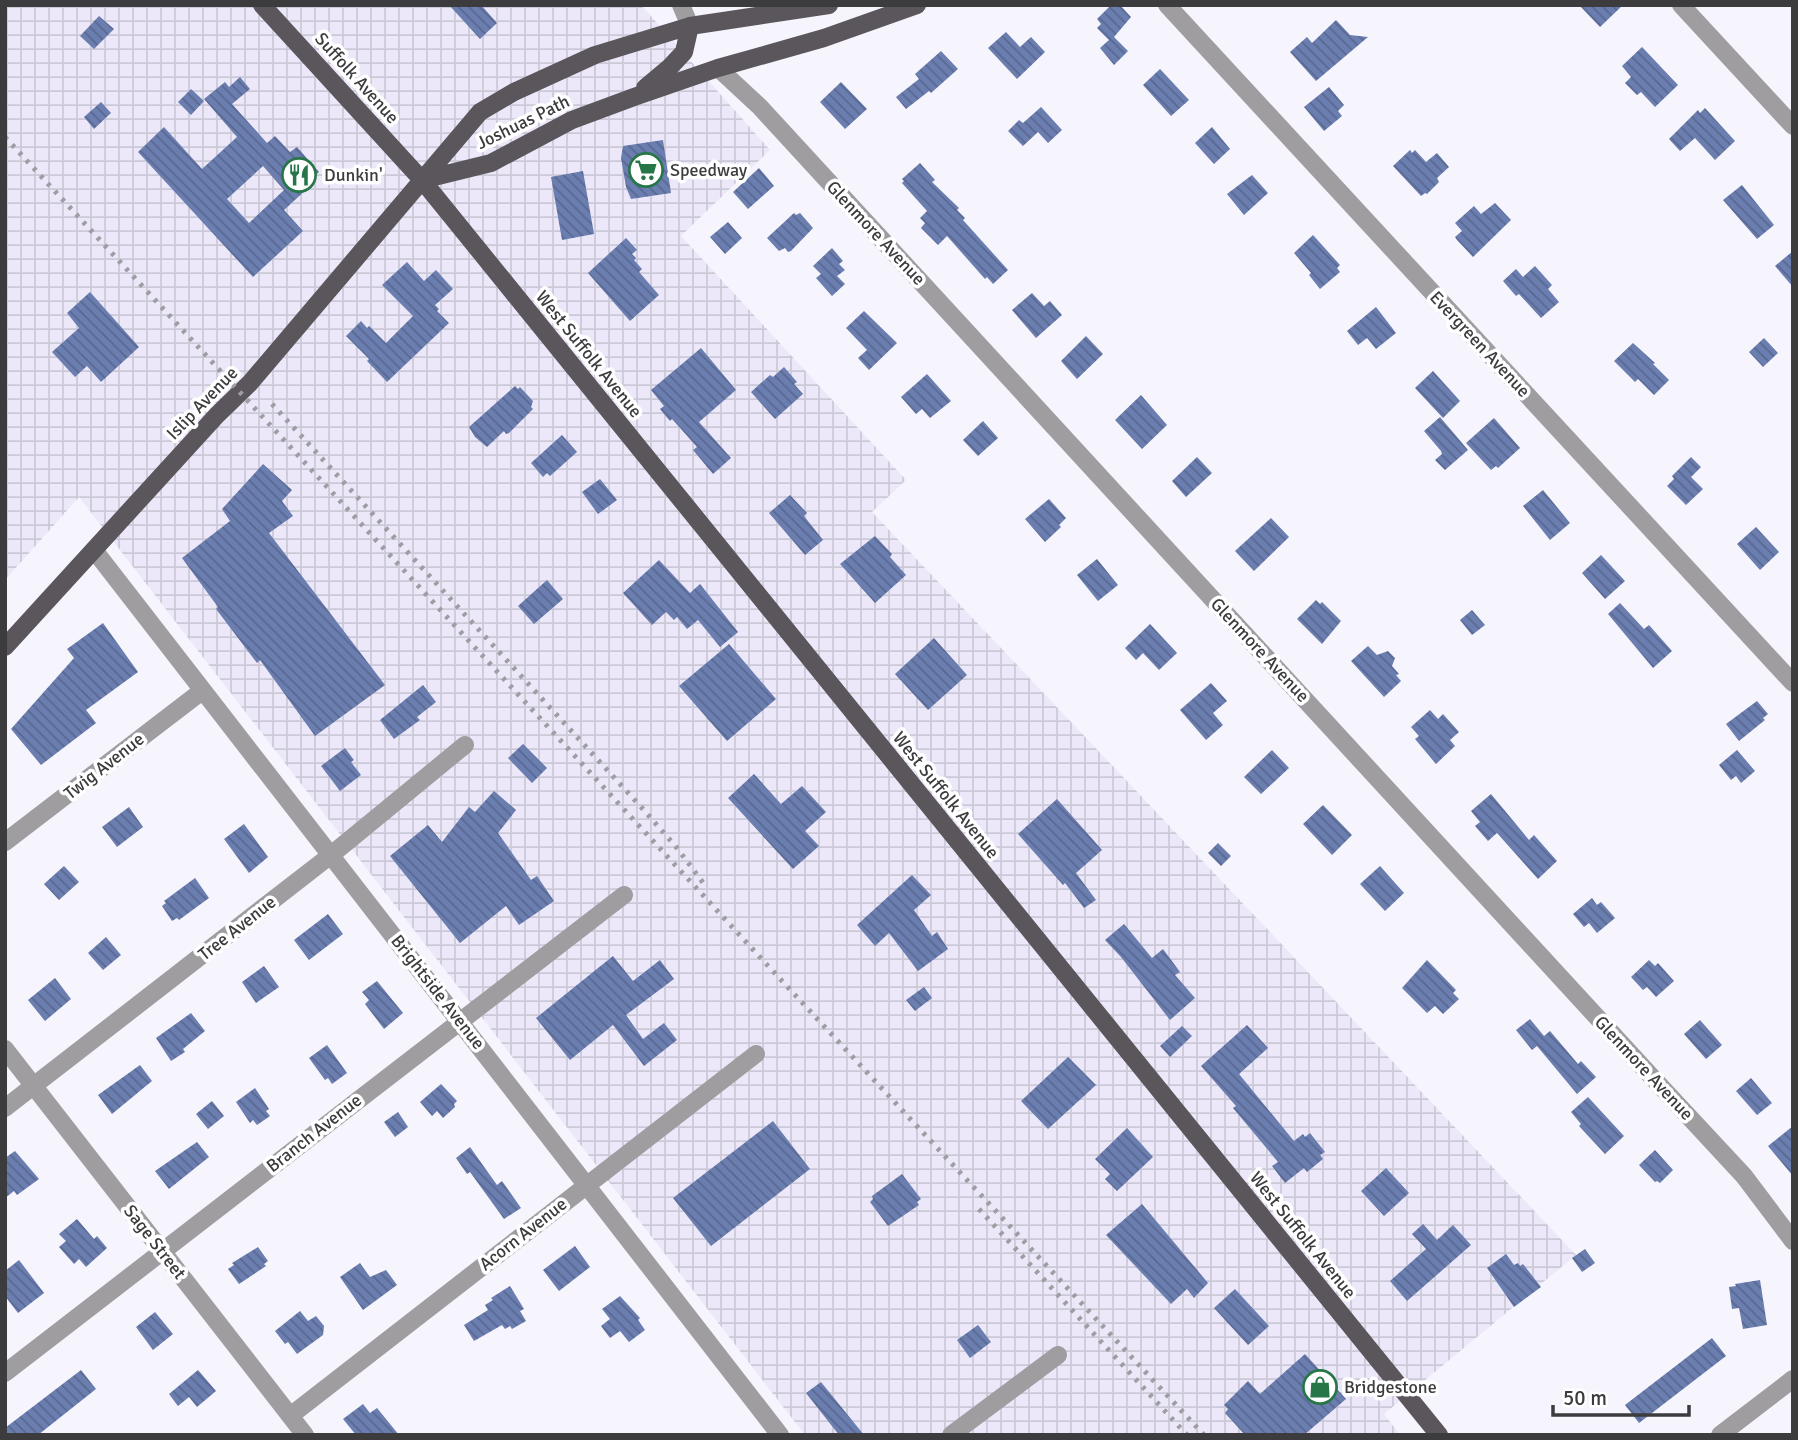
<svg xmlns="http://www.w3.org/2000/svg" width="1798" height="1440" font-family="Signika,sans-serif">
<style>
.industrial{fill:url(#industrial-grid)}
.building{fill:url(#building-back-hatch);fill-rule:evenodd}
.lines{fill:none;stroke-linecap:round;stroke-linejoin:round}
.minor{stroke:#a09da0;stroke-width:18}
.major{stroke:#5b565b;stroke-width:18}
.rail{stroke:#9e9da3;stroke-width:5;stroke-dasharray:3.5 7;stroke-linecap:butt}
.labels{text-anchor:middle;stroke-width:7;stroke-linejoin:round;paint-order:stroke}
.street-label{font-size:18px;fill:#3c3c3f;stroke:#fff}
.poi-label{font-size:18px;fill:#3c3c3f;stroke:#fff;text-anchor:start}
</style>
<defs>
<pattern id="industrial-grid" width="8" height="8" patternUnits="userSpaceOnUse" patternTransform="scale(1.75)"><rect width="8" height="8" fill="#ece8fa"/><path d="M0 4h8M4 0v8" fill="none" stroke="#cbc8d7"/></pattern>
<pattern id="building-back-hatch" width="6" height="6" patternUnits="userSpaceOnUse" patternTransform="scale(1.75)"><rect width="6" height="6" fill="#6b7eb0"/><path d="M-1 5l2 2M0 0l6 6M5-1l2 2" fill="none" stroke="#596891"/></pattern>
</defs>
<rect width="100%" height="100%" fill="#f6f4fd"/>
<path class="industrial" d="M5 5H641L770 150 681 236 906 480 872 512 1576 1255 1384 1414 1400 1435H805L79 497 5 580Z"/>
<path class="building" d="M449 5H481L497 23 480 39Z
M1111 5H1120L1131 17 1114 37 1128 51 1114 65 1100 48 1109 40 1097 28 1101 24 1097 19Z
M1579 5H1623L1600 27Z
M99 16 114 29 94 49 80 36Z
M1336 20 1350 35 1368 37 1316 81 1290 52 1307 37 1312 43Z
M1006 32 1020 47 1031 37 1045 52 1017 79 988 48Z
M1642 47 1678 85 1655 107 1641 92 1637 95 1625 83 1631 77 1622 66Z
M941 51 958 69 931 93 929 91 906 109 896 97 919 79 915 74Z
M1160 69 1189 100 1171 116 1143 85Z
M240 77 250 89 232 104 267 143 275 136 290 152 297 147 319 172 305 185 308 188 284 210 303 231 253 277 138 152 164 127 202 169 237 137 204 99 225 82 229 87ZM263 166 284 190 249 223 227 199Z
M841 82 867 109 845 129 820 102Z
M1329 87 1344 105 1338 111 1342 116 1324 131 1304 107Z
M191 89 204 101 191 115 178 102Z
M101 102 111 113 94 129 84 117Z
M1041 107 1062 130 1048 143 1038 132 1023 146 1008 131 1019 120 1023 123Z
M1705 108 1735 141 1715 160 1695 138 1680 151 1669 139 1698 110 1700 113Z
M1212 127 1230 149 1214 164 1195 143Z
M663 140 671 193 631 199 626 187 621 158 623 146Z
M1410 150 1412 153 1415 150 1426 162 1437 153 1449 167 1437 178 1439 182 1427 194 1425 193 1421 196 1393 166Z
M920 163 935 180 932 182 959 208 957 210 965 218 963 220 1008 270 993 284 987 277 985 279 947 236 938 245 921 228 925 223 920 218 927 211 902 183 904 181 902 179Z
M759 168 774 186 748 209 733 192Z
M583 171 594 234 562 240 551 177Z
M1252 175 1268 193 1244 215 1227 194Z
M1742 185 1774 225 1757 239 1723 200Z
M1495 203 1511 220 1473 257 1457 240 1455 237 1462 231 1455 223 1474 206 1481 214Z
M794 213 796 215 800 213 813 228 791 251 788 252 785 248 779 251 767 238Z
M728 222 742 238 725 254 710 237Z
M1313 235 1340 265 1337 268 1340 272 1320 289 1309 275 1311 273 1294 253Z
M626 238 637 250 632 254 636 258 634 260 642 269 639 272 659 295 630 321 588 273Z
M832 248 843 261 839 264 845 270 837 276 845 284 832 296 816 278 821 274 813 266Z
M1793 251V287L1775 266Z
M407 262 424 281 436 270 453 289 435 305 439 309 437 311 449 323 387 382 367 361 369 359 346 336 361 321 367 328 369 326 386 343 413 316 382 285Z
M1535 266 1552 285 1548 289 1559 302 1541 318 1519 294 1516 296 1503 281 1516 269 1523 277Z
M90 292 139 347 101 382 87 366 75 377 52 352 79 328 67 313Z
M1032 293 1044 306 1050 301 1062 315 1036 338 1012 310Z
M1376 307 1396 333 1376 349 1367 338 1358 345 1347 331Z
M864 311 897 343 869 370 858 358 867 350 846 328Z
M1086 336 1103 354 1077 379 1061 361Z
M1764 338 1778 353 1763 367 1749 352Z
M1633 343 1655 363 1653 364 1669 380 1654 395 1638 379 1635 382 1614 361Z
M701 348 736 390 699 422 731 458 713 474 693 450 697 447 672 419 670 421 660 409 664 406 651 390Z
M784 367 797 382 794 384 803 394 775 419 751 392 770 375 773 377Z
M1433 371 1460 401 1443 418 1415 388Z
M927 374 951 401 930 418 922 409 916 414 901 397Z
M515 386 518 389 520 387 533 401 531 407 533 409 509 433 506 434 504 431 487 447 475 437 469 427Z
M1141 395 1167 425 1142 449 1115 420Z
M1440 417 1468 450 1445 470 1435 460 1442 454 1441 451 1424 431Z
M1494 418 1520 448 1498 468 1496 466 1491 470 1466 443Z
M983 421 998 438 978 456 963 440Z
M562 435 577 452 550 476 547 473 543 477 531 463Z
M1197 457 1212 473 1186 497 1172 481Z
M1691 457 1701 467 1691 477 1703 489 1686 505 1667 486 1674 479 1672 476Z
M263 464 292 490 282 501 293 516 269 533 385 685 315 736 260 660 257 663 216 609 218 607 182 558 230 521 222 509Z
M600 479 617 500 598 514 582 492Z
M1543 490 1570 523 1550 540 1523 506Z
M790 495 807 513 804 516 823 540 805 555 769 513Z
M1049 499 1066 518 1059 525 1061 527 1045 542 1025 519Z
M1271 518 1289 537 1254 571 1235 551Z
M1756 527 1779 552 1760 570 1737 544Z
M875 536 892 554 890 557 906 575 875 603 840 564Z
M1601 555 1625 581 1605 599 1582 573Z
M1097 559 1118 585 1098 601 1077 575Z
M659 560 690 593 700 584 738 632 720 647 698 620 687 629 677 617 674 620 666 612 652 625 623 593Z
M547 580 563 599 534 624 518 606Z
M1316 600 1320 604 1322 602 1341 621 1322 644 1297 619Z
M1620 603 1644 629 1649 625 1672 651 1653 668 1608 614Z
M1472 610 1485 625 1472 635 1460 620Z
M103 623 138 672 86 710 96 723 41 765 11 729 74 658 67 649Z
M1150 624 1177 653 1159 670 1143 653 1136 660 1125 648Z
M934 638 967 675 928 710 895 674Z
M729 644 776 699 727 741 679 686Z
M1368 646 1377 655 1388 651 1395 658 1392 666 1399 674 1396 675 1401 681 1384 697 1351 661Z
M1211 683 1227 701 1213 713 1223 725 1206 740 1180 710Z
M423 685 436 702 417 717 420 720 394 739 380 720Z
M1757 701 1768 714 1763 718 1765 720 1739 741 1726 724Z
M1430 710 1438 719 1443 714 1459 732 1450 740 1455 746 1436 764 1415 739 1419 736 1411 727Z
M523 744 547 768 532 783 508 758Z
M345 748 354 760 351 762 361 775 340 791 321 766Z
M1272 750 1289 768 1261 794 1244 777Z
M1737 750 1755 771 1741 783 1736 776 1731 780 1719 765Z
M754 774 781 804 802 786 826 812 805 831 819 846 793 869 728 798Z
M494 791 516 810 498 833 531 880 537 876 554 901 519 925 506 906 460 943 390 856 428 825 442 842 469 807 475 812Z
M1491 794 1529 840 1534 835 1557 861 1538 879 1497 833 1488 841 1475 826 1480 822 1471 811Z
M1057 799 1102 850 1076 873 1096 900 1084 908 1065 883 1063 885 1018 834Z
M1323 805 1352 835 1332 855 1303 824Z
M129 807 143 827 117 847 102 827Z
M244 824 268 857 249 873 224 839Z
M1218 843 1231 856 1221 866 1208 853Z
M64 866 79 882 59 900 44 884Z
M1380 866 1404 893 1385 911 1360 884Z
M912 875 931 895 914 910 932 936 937 932 948 949 918 971 889 933 875 946 857 925Z
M195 878 209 898 179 920 177 918 172 921 162 906 166 903 164 901Z
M1592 898 1597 905 1601 902 1615 918 1597 933 1589 923 1584 927 1573 914Z
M328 914 343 934 309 960 294 940Z
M1124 924 1152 958 1163 949 1180 972 1175 975 1195 998 1170 1020 1121 957 1105 940Z
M106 937 121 955 103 970 88 953Z
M613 956 633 981 660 960 674 979 626 1015 643 1039 664 1023 677 1040 644 1066 613 1025 570 1060 536 1018Z
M1427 960 1456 990 1453 993 1459 999 1443 1014 1435 1006 1427 1013 1402 988Z
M1649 960 1655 966 1658 963 1674 981 1656 997 1647 987 1643 990 1631 977Z
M264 966 279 987 256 1003 242 982Z
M55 978 71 999 45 1021 28 1000Z
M377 981 403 1013 384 1029 365 1004 369 1000 362 992Z
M924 987 932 998 915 1011 906 1000Z
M191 1013 205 1031 183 1049 185 1052 171 1061 156 1038Z
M1530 1019 1544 1036 1550 1031 1578 1064 1581 1061 1596 1077 1577 1094 1537 1046 1532 1050 1516 1030Z
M1700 1020 1722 1045 1706 1059 1684 1034Z
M1247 1025 1268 1048 1239 1074 1294 1141 1303 1134 1305 1137 1310 1133 1325 1152 1320 1155 1323 1159 1307 1172 1304 1168 1285 1183 1272 1166 1278 1162 1233 1108 1236 1106 1201 1066Z
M1182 1026 1192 1036 1170 1057 1160 1046Z
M327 1045 347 1073 332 1084 328 1078 325 1080 309 1058Z
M1068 1057 1096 1085 1048 1129 1021 1101Z
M140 1065 152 1081 112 1114 98 1095Z
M1751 1078 1772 1103 1757 1115 1736 1091Z
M441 1084 457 1101 454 1104 455 1107 443 1118 437 1111 432 1116 420 1102Z
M255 1088 269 1109 266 1111 270 1116 257 1125 253 1120 250 1123 236 1102Z
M1588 1097 1624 1136 1605 1154 1579 1126 1581 1124 1571 1112Z
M212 1101 224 1116 208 1129 196 1114Z
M398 1112 408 1127 395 1137 384 1122Z
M773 1121 810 1169 711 1246 673 1198Z
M1793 1126V1176L1768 1146Z
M1127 1128 1153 1157 1117 1191 1105 1179 1110 1174 1095 1159Z
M197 1142 209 1157 169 1189 155 1171Z
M470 1147 497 1185 502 1181 521 1208 504 1219 470 1172 467 1174 456 1158Z
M1655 1150 1673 1170 1660 1183 1657 1181 1655 1182 1639 1165Z
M15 1151 39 1179 17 1195 14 1191 5 1198V1158Z
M1386 1168 1409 1193 1384 1216 1361 1191Z
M902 1174 921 1199 917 1202 919 1205 888 1226 870 1202 873 1199 872 1196Z
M1142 1204 1208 1283 1194 1298 1187 1289 1171 1304 1106 1235Z
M77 1219 94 1239 97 1236 107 1248 86 1267 79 1259 74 1264 59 1247 66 1241 59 1234Z
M1423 1224 1437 1240 1453 1225 1471 1245 1407 1301 1390 1281 1426 1249 1412 1234Z
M575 1246 590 1267 559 1291 543 1270Z
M258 1247 268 1261 264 1264 266 1266 239 1284 228 1269 234 1265 232 1263Z
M1585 1249 1595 1263 1582 1272 1572 1258Z
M1506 1254 1514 1265 1518 1263 1520 1266 1523 1264 1541 1287 1514 1307 1487 1268Z
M19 1260 44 1293 18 1313 5 1296V1271Z
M360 1263 370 1277 386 1270 397 1285 363 1310 340 1277Z
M1760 1280 1767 1325 1743 1329 1739 1308 1732 1309 1729 1287 1736 1286 1735 1284Z
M510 1286 524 1309 520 1311 526 1321 512 1329 510 1326 505 1329 502 1325 474 1341 464 1325 488 1310 485 1305 493 1300 491 1298Z
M1235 1289 1269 1326 1248 1345 1214 1308Z
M620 1296 640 1318 638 1320 645 1330 629 1342 620 1331 610 1338 601 1326 610 1319 602 1309Z
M300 1311 308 1321 316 1316 324 1326 323 1335 297 1354 288 1342 285 1344 275 1331Z
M155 1312 173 1334 153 1350 136 1327Z
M978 1325 991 1342 970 1358 957 1340Z
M1712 1338 1726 1356 1639 1423 1625 1405Z
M1305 1354 1346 1399 1304 1435H1245L1225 1413 1228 1409 1224 1405 1248 1381 1260 1394Z
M81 1370 96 1389 38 1435H5V1428Z
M198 1370 216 1391 197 1407 189 1397 178 1406 169 1394Z
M821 1382 864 1435H839L806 1393Z
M363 1404 370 1413 377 1408 399 1435H356L343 1419Z"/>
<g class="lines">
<path class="minor" d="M681 5 690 26
M1167 5 1793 683
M1681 5 1793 126
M718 68 760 107 1652 1077 1744 1176 1793 1241
M94 550 780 1435
M5 842 202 691
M5 1049 305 1435
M5 1108 331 855 465 745
M5 1373 624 895
M290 1416 756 1054
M951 1435 1058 1355
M1720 1435 1793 1379"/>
<path class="major" d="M262 5 422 180 1439 1435
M645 88 670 67 684 52 690 26
M422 180 491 163 572 120 634 97 718 68 824 38 917 5
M5 647 217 415 250 383 480 112 514 92 595 55 690 26 829 5"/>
<path class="rail" d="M5 137 770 968 1204 1435
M272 404 642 808 677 848 707 888
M979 1209 1187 1435"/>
</g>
<defs>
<g id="supermarket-ring" transform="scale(1.75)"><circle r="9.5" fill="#fff" stroke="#267647" stroke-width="1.5"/><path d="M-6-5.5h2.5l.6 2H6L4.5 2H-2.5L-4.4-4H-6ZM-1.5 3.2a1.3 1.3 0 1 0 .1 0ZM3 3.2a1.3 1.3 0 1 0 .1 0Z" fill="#267647"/></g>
<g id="restaurant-ring" transform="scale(1.75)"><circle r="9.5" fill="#fff" stroke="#267647" stroke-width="1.5"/><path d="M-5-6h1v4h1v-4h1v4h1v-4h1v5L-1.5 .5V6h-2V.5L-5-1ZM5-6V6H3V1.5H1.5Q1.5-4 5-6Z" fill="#267647"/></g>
<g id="shop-ring" transform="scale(1.75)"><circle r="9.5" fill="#fff" stroke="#267647" stroke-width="1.5"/><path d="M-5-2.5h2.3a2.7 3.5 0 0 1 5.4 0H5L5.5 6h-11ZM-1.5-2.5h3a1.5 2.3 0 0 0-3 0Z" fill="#267647"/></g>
</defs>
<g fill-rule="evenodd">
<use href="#supermarket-ring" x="646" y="170"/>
<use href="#restaurant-ring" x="299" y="175"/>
<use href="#shop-ring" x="1320" y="1387"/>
</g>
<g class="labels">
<g class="street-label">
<text transform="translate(357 78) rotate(48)" y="6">Suffolk Avenue</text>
<text transform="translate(523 122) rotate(-26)" y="6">Joshuas Path</text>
<text transform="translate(876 233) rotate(47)" y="6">Glenmore Avenue</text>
<text transform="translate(1480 344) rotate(47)" y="6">Evergreen Avenue</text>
<text transform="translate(589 354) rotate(51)" y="6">West Suffolk Avenue</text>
<text transform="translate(202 403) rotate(-46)" y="6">Islip Avenue</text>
<text transform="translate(1260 650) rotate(47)" y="6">Glenmore Avenue</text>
<text transform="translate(104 766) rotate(-38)" y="6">Twig Avenue</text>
<text transform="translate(946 795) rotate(51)" y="6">West Suffolk Avenue</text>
<text transform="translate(237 928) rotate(-38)" y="6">Tree Avenue</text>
<text transform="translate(438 992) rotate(52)" y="6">Brightside Avenue</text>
<text transform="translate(1644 1068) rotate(47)" y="6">Glenmore Avenue</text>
<text transform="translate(314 1133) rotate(-38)" y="6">Branch Avenue</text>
<text transform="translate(523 1234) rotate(-38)" y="6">Acorn Avenue</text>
<text transform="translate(1303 1235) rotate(51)" y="6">West Suffolk Avenue</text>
<text transform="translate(155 1242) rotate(52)" y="6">Sage Street</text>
</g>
<g class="poi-label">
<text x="670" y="176">Speedway</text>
<text x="324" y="181">Dunkin'</text>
<text x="1344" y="1393">Bridgestone</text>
</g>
</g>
<rect width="1798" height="1440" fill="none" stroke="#3c3c3f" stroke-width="14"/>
<path d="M1553 1405v10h136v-10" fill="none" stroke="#3c3c3f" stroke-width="3.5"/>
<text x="1563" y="1405" font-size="21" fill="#3c3c3f" stroke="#ffffff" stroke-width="5" paint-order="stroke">50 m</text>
</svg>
